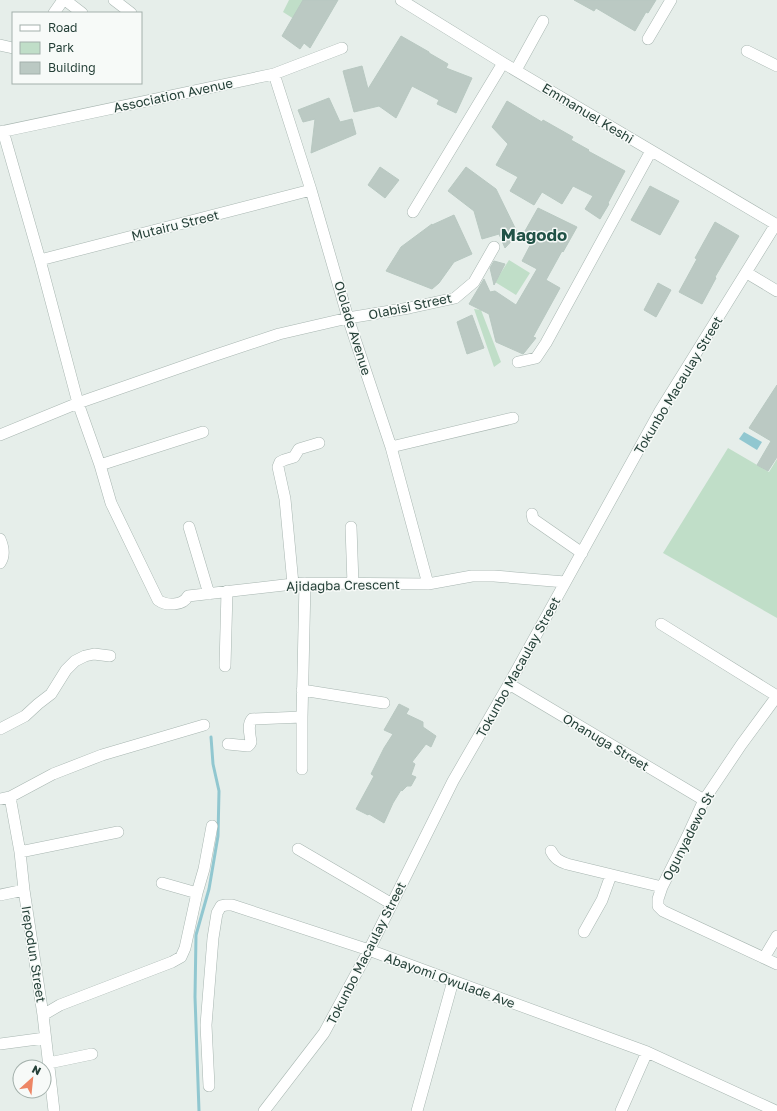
<svg xmlns="http://www.w3.org/2000/svg" width="777" height="1111" font-family="'Golos Text',sans-serif">
<style>
.green{fill:#c0dec8}
.water{fill:#91c7d0}
.lines{fill:none;stroke-linecap:round;stroke-linejoin:round}
.stream{stroke:#91c7d0;stroke-width:3}
.building{fill:#bbc9c3;stroke:#b8c8c1}
.minor-casing{stroke:#a8b6b1;stroke-width:12}
.minor{stroke:#fff;stroke-width:11}
.labels{text-anchor:middle;stroke-width:3;stroke-linejoin:round;paint-order:stroke}
.street-label{font-size:13px;fill:#254038;stroke:#f7faf8}
.district-label{font-size:17px;font-weight:bold;fill:#215246;stroke:#f7faf8}
</style>
<rect width="100%" height="100%" fill="#e6eeea"/>
<path class="green" d="M289 0H305L294 19 283 12Z
M509 260 530 273 516 295 495 282Z
M474 309 481 310 501 362 494 367Z
M728 448 769 472 777 459V618L663 553Z"/>
<path class="water" d="M744 432 762 442 757 450 739 439Z"/>
<g class="lines">
<path class="stream" d="M199 1111 195 997 196 935 209 889 218 836 219 791 213 764 211 737"/>
</g>
<path class="building" d="M303 0H338L310 48 304 43 300 49 282 36Z
M574 0H656L648 13 646 12 635 31 596 8 594 11Z
M401 36 429 52V53L448 64 446 68 472 78 456 113 437 104 439 100 412 86 396 118 379 106 354 112 343 71 362 66 368 89Z
M329 98 340 122 352 119 356 134 311 153 315 119 303 122 298 110Z
M507 101 542 122 543 120 573 137 571 140 589 150 588 151 625 171 608 203 609 204 600 219 585 209 593 196 573 186 562 204 542 192 534 205 510 191 518 177 496 165 508 144 492 127Z
M380 167 399 180 385 198 368 185Z
M466 167 496 189 518 234 505 248 499 234 482 239 474 211 448 191Z
M650 186 679 201 660 235 631 220Z
M538 208 577 227 563 252 562 251 546 280 560 288 533 337 536 338 524 353 523 354 496 342 489 314 469 304 484 279 490 292 495 291 516 305 537 269 522 261 535 236 525 231Z
M454 215 472 254 454 262 439 283 432 289 386 271 401 247 432 224V225Z
M715 222 739 236 715 277 716 278 702 304 679 292 697 259 695 258Z
M494 261 505 264 494 285 490 268Z
M658 283 671 290 656 317 644 310Z
M472 315 484 348 467 354 457 322Z
M777 385V457L768 471 757 465 771 441 749 428Z
M399 704 409 709 406 714 423 722V727L436 736 431 747 426 744 412 762 415 764 411 775 416 777 411 786H407L402 791 401 790 393 803 384 823 369 814 368 815 356 809 374 776 371 774 384 748 393 734 384 730Z"/>
<g class="lines">
<g class="minor-casing">
<path id="minor" d="M65 0 82 13
M114 0 131 13
M401 0 503 63 777 225
M54 13 63 0
M648 39 671 0
M0 45 13 48
M747 51 777 66
M516 70 543 21
M274 74 311 190 348 318 391 447 428 584
M3 131 40 260 78 403 100 465 111 503 158 600C166 606 183 606 188 596L293 584 305 583 428 584 472 576H494L565 582
M0 132 274 74 342 48
M413 212 503 63
M40 260 311 190
M747 273 777 291
M518 362 536 358 546 343 651 151
M0 435 78 403 213 356 279 334 348 318 409 308 455 298 474 282 494 247
M391 447 513 418
M100 465 203 432
M532 514 533 519 582 553
M189 527 209 594
M351 527 353 584
M0 539C3 546 5 556 0 563
M293 584 285 499 278 467 280 462 284 460 294 457 299 449 319 443
M661 624 777 696
M225 666 227 591
M509 684 704 800
M302 690 384 703
M777 696 741 745 704 800 687 837 662 887 658 899V906L663 911 777 964
M302 717V769
M0 729 25 716 38 704 51 694 66 670 75 661 85 656 94 654 110 656
M228 744 248 746 250 744 251 742C250 734 247 725 252 719L302 717 305 583
M10 797 20 852 24 890 43 1015 54 1111
M0 799 10 797 53 774 102 755 204 725
M298 849 392 904
M551 851C555 859 559 861 567 864L662 887
M20 852 118 832
M162 883 197 893
M0 895 24 890
M584 932 602 900 611 875
M764 958 777 936
M43 1015 60 1005 172 962 181 957 185 948 197 893 204 869 212 826
M0 1044 45 1038
M49 1063 92 1054
M209 1086 206 1025 213 938 217 913 221 906 226 905H232L369 950 453 981 647 1052 776 1111
M264 1111 324 1033 369 950 453 781 509 684 660 411 776 224
M417 1111 453 981
M621 1111 647 1052"/>
</g>
<use href="#minor" class="minor"/>
</g>
<g class="labels">
<g class="street-label">
<text transform="translate(173 95) rotate(-12)" y="5">Association Avenue</text>
<text transform="translate(588 113) rotate(31)" y="5">Emmanuel Keshi</text>
<text transform="translate(175 225) rotate(-14)" y="5">Mutairu Street</text>
<text transform="translate(410 306) rotate(-12)" y="5">Olabisi Street</text>
<text transform="translate(353 328) rotate(73)" y="5">Ololade Avenue</text>
<text transform="translate(678 385) rotate(-59)" y="5">Tokunbo Macaulay Street</text>
<text transform="translate(343 585) rotate(-1)" y="5">Ajidagba Crescent</text>
<text transform="translate(518 667) rotate(-61)" y="5">Tokunbo Macaulay Street</text>
<text transform="translate(606 742) rotate(31)" y="5">Onanuga Street</text>
<text transform="translate(688 836) rotate(-63)" y="5">Ogunyadewo St</text>
<text transform="translate(366 953) rotate(-63)" y="5">Tokunbo Macaulay Street</text>
<text transform="translate(34 954) rotate(81)" y="5">Irepodun Street</text>
<text transform="translate(450 980) rotate(20)" y="5">Abayomi Owulade Ave</text>
</g>
<g class="district-label">
<text x="534" y="241">Magodo</text>
</g>
</g>
<rect x="12" y="12" width="130" height="72" fill="#f7faf8" stroke="#a3b0ab"/>
<rect x="20" y="25" width="20" height="6" fill="#ffffff" stroke="#a3b0ab"/>
<text x="48" y="32" font-size="12" fill="#254038">Road</text>
<rect x="20" y="42" width="20" height="12" fill="#c0dec8" stroke="#a3b0ab"/>
<text x="48" y="52" font-size="12" fill="#254038">Park</text>
<rect x="20" y="62" width="20" height="12" fill="#bbc9c3" stroke="#a3b0ab"/>
<text x="48" y="72" font-size="12" fill="#254038">Building</text>
<g transform="translate(32 1079) rotate(27)"><circle r="19" fill="#f7faf8" stroke="#a3b0ab"/>
<path d="M0-3L7 15L0 10L-7 15Z" fill="#ed8665"/>
<text y="-6" font-size="11" font-weight="bold" text-anchor="middle" fill="#254038">N</text>
</g>
</svg>
